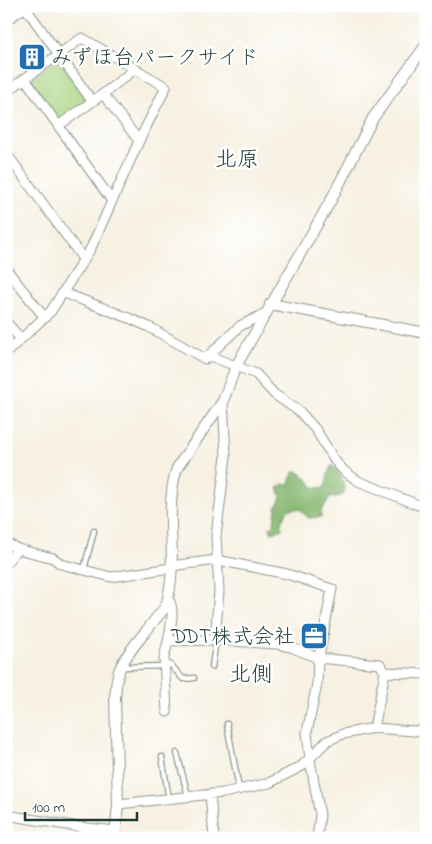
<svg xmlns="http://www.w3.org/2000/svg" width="432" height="844" font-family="'Indie Flower','Klee One',sans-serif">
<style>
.green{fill:#a9d582;stroke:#64895b}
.forest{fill:#86b670;stroke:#527a52}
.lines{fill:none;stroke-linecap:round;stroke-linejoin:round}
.service-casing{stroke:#8b978b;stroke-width:7}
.minor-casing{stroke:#8b978b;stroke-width:11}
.tertiary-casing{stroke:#8b978b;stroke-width:12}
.service{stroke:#fff;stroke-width:4.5}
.minor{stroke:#fff;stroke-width:9}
.tertiary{stroke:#fff;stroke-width:10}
.labels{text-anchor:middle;stroke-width:5;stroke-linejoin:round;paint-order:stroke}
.poi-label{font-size:21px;fill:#1f3d34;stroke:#fff;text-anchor:start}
.neighbourhood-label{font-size:22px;fill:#1f3d34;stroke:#fff}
</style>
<rect width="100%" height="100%" fill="#fff"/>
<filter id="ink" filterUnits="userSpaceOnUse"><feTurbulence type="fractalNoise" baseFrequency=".02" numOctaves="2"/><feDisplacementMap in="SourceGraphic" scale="10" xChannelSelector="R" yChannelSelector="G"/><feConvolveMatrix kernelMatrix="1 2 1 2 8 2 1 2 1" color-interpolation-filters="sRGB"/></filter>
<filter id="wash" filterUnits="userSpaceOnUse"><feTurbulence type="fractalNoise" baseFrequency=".0096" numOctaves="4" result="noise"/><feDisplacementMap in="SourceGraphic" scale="20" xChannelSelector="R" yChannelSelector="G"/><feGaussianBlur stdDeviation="1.12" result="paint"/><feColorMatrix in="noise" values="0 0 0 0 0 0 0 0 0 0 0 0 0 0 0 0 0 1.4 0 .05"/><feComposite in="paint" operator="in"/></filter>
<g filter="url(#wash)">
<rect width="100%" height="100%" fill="#f7f1e2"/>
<path class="green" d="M55 61 60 62 86 99V102L62 120 58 119 31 81 32 78Z"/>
<path class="forest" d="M332 465C340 472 344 482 345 493L341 496 330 498 321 511V517L308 518 300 509H289L281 522 282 530 271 532 270 528 274 524 276 508 281 497 278 488 283 484 288 485 293 473 296 471C303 474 310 480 313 487L324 488C329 480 325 476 332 465Z"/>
</g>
<g filter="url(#ink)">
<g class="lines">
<g class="service-casing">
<path id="service" d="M84 569 94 531
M165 664 171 665 183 679 194 678
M121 667 165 666
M212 667 216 640
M227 724 239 789
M177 753 188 796
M162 757 169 800"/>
</g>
<g class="minor-casing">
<path id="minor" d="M25 7 92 101
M25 79 112 201
M6 92 82 38 166 87 139 141 91 248 51 311 6 353
M103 94 139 141
M58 126 103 94 135 69
M6 153 84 260
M6 269 45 318
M64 293 129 318 149 327 205 359 240 326 264 314
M6 322 21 339
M210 356 256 374 274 394 300 412 316 430 335 461 344 471 358 481 426 508
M6 543 18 549 53 558 61 564 111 577 171 568
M6 563 18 549
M171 566 217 560 287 574 332 589 319 657
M168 598C176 610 170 628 168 641
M215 640 219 591 216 536 226 456 223 401
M385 672 426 674
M167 712 164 658 168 641 215 640 277 644 293 648 318 658 380 664 385 672 374 728
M210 794 214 838
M118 804 223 793 269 783 302 766 327 741 343 734 374 728 414 731 426 729
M6 815 79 827 116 831
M317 838 320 815 310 760 307 732 317 684 318 658"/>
</g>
<g class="tertiary-casing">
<path id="tertiary" d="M6 20 26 6
M270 304 426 333
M115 838 118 804 115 698C116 690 116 679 119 671 126 653 142 637 154 621 158 615 166 609 167 602 179 559 163 510 177 468L223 401 236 366 331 200 373 118 426 45"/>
</g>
<use href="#service" class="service"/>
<use href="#minor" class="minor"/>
<use href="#tertiary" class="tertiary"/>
</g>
</g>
<defs>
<g id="building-square" transform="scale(1.4375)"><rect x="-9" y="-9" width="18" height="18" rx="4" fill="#1f6fb2" stroke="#fff"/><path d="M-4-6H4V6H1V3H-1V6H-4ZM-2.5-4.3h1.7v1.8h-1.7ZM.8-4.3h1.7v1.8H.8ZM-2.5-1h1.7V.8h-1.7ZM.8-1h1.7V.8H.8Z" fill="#fff"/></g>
<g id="office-square" transform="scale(1.4375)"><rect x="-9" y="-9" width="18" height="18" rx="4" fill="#1f6fb2" stroke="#fff"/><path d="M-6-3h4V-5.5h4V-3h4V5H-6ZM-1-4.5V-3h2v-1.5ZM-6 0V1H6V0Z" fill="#fff"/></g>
</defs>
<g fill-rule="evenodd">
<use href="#building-square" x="32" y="57"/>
<use href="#office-square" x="314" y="636"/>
</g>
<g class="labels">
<g class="poi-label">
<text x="51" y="64">みずほ台パークサイド</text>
<text x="295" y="643" text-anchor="end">DDT株式会社</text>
</g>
<g class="neighbourhood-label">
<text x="237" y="166">北原</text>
<text x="251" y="681">北側</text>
</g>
</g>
<rect width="432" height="844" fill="none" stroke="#fff" stroke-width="25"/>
<path d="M25 812v8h112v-8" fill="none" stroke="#1f3d34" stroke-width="2.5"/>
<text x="32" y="812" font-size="15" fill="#1f3d34" stroke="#ffffff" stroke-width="4" paint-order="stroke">100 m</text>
</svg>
